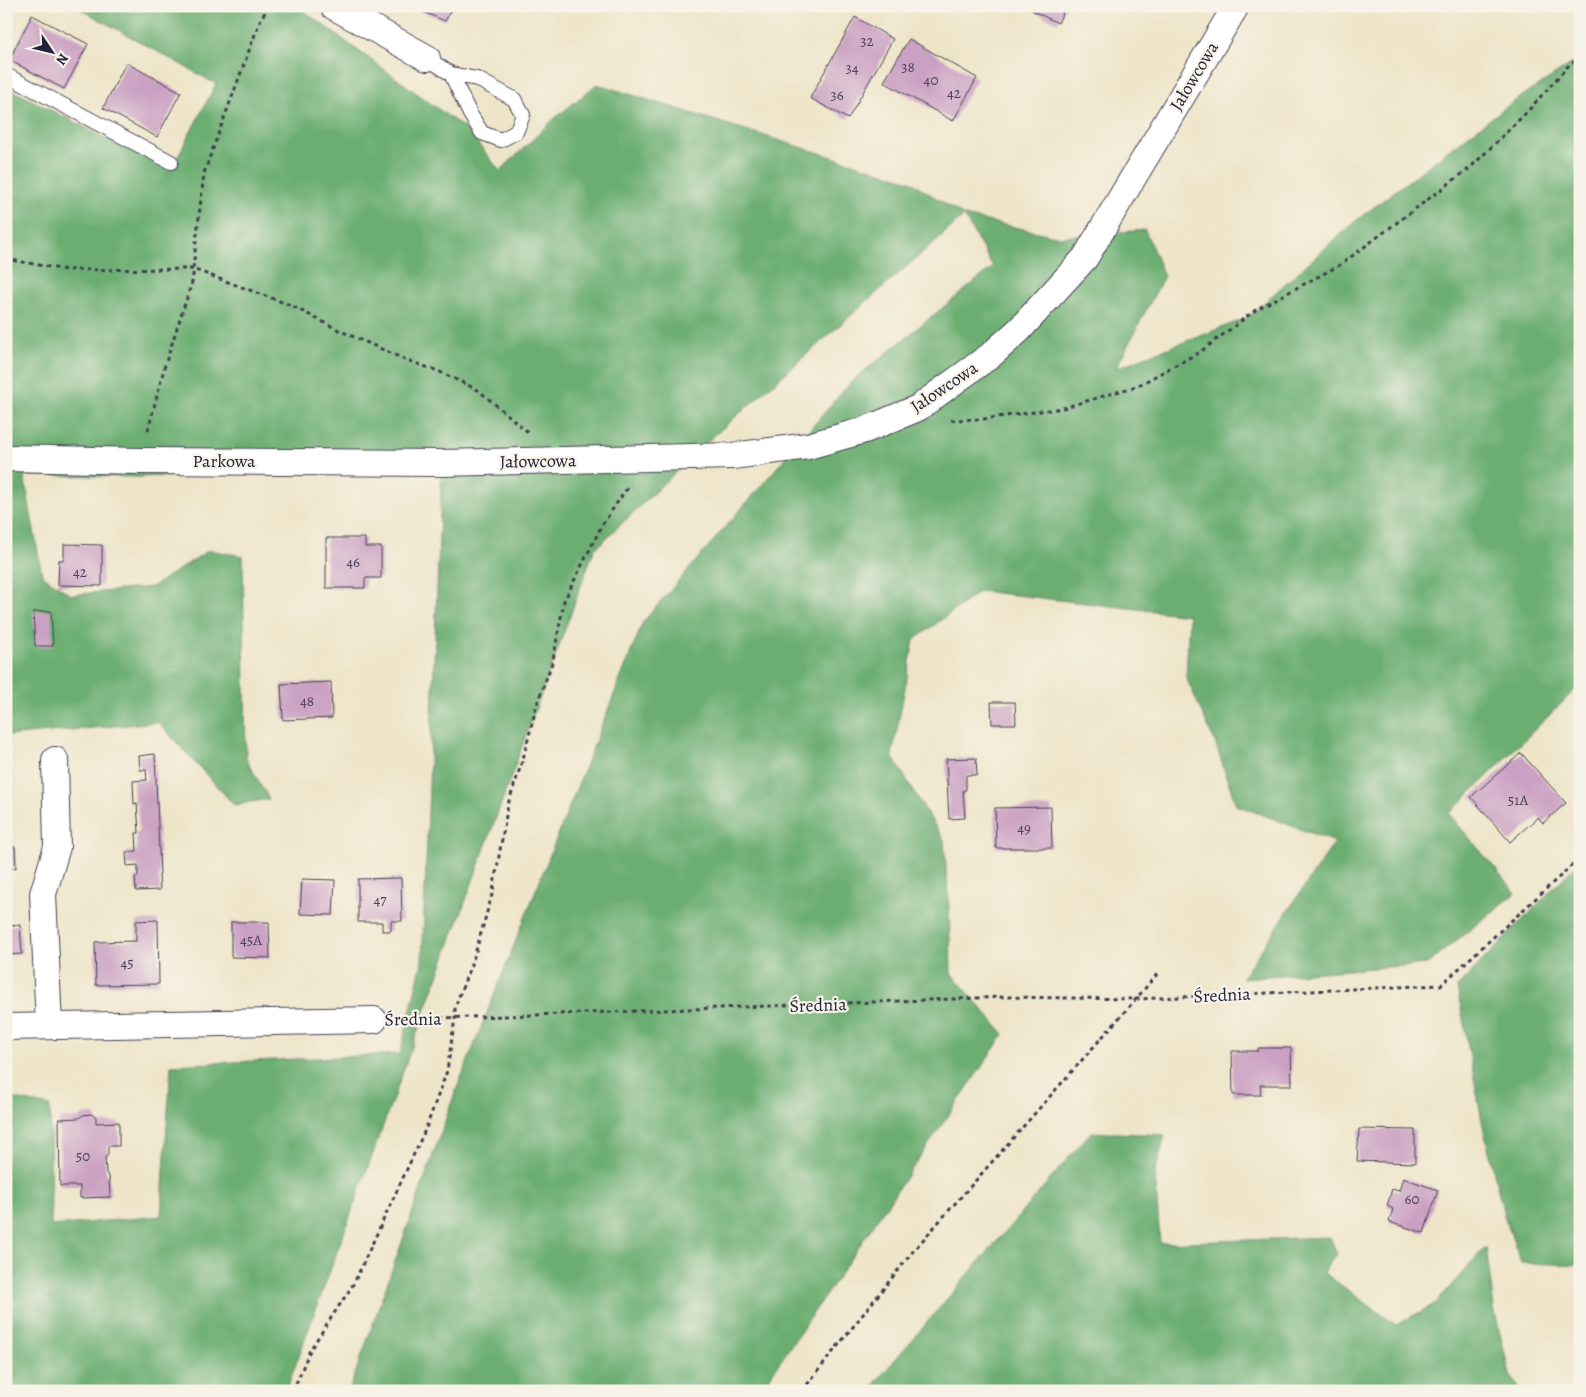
<svg xmlns="http://www.w3.org/2000/svg" width="1586" height="1397" font-family="Alegreya,serif">
<style>
.forest{fill:#6cae72;stroke:#476856}
.building{fill:#cba1c3}
.lines{fill:none;stroke-linecap:round;stroke-linejoin:round}
.lane-casing{stroke:#413f50;stroke-width:16}
.street-casing{stroke:#413f50;stroke-width:28}
.path{stroke:#413f50;stroke-width:3;stroke-dasharray:4 4;stroke-linecap:butt}
.lane{stroke:#fff;stroke-width:14}
.street{stroke:#fff;stroke-width:26}
.labels{text-anchor:middle;stroke-width:4.5;stroke-linejoin:round;paint-order:stroke}
.number-label{font-size:15px;fill:#4c425d}
.street-label{font-size:18px;fill:#22223b;stroke:#f7f3e8}
</style>
<rect width="100%" height="100%" fill="#f7f3e8"/>
<filter id="ink" filterUnits="userSpaceOnUse"><feTurbulence type="fractalNoise" baseFrequency=".02" numOctaves="2"/><feDisplacementMap in="SourceGraphic" scale="10" xChannelSelector="R" yChannelSelector="G"/><feConvolveMatrix kernelMatrix="1 2 1 2 8 2 1 2 1" color-interpolation-filters="sRGB"/></filter>
<filter id="wash" filterUnits="userSpaceOnUse"><feTurbulence type="fractalNoise" baseFrequency=".0096" numOctaves="4" result="noise"/><feDisplacementMap in="SourceGraphic" scale="20" xChannelSelector="R" yChannelSelector="G"/><feGaussianBlur stdDeviation="1.12" result="paint"/><feColorMatrix in="noise" values="0 0 0 0 0 0 0 0 0 0 0 0 0 0 0 0 0 1.4 0 .05"/><feComposite in="paint" operator="in"/></filter>
<g filter="url(#wash)">
<rect width="100%" height="100%" fill="#eee5c9"/>
<path class="forest" d="M75 6H297L467 130 500 171 554 119 597 84 910 181 964 216 1060 237 1145 230 1164 276 1116 368 1247 318 1353 223 1506 107 1580 58V685L1449 814 1516 893 1427 964 1242 978 1335 842 1236 805 1215 742 1186 677 1189 615 980 591 914 640 892 756 944 840 949 908 951 973 1004 1034 760 1391H349L455 1093 643 622 851 382 993 267 964 216 707 442 594 550 286 1391H6V1097L50 1106 51 1226 161 1216 171 1065 400 1054 422 962 442 463 141 477 24 475 42 575 71 595 152 587 209 550 243 556 246 759 269 799 234 805 158 722 6 736V87L170 171 216 84Z
M1580 861V1265L1521 1263 1504 1215 1483 1126 1457 987Z
M1091 1132 1165 1135 1155 1173 1160 1243 1330 1237 1337 1254 1323 1272 1396 1325 1435 1304 1486 1246 1494 1309 1510 1375 1521 1391H868Z"/>
<g id="blocks">
<path class="building" d="M413 6H453L445 21 416 9Z
M1029 6H1066L1058 23 1033 11 1034 9Z
M32 15 88 44 64 89 9 60Z
M855 17 893 39 848 119 810 98Z
M909 39 977 78 953 121 884 82Z
M126 63 181 92 157 137 103 108Z
M326 538H365V547H381V578H365V588H326Z
M64 544 102 545V586L58 585 59 560H64Z
M51 611 53 646H35L33 612Z
M331 682 332 718 283 720 281 684Z
M991 702H1015L1016 724H992Z
M1521 753 1566 803 1543 823 1538 817 1510 842 1471 797Z
M155 754 160 875H159L160 890 136 891 135 877H138V865L127 866 126 852 137 851 136 833H139L137 803 134 804 133 781 147 780 146 770H140L139 756Z
M976 758 977 775H966V790H963L965 818 949 819 946 759Z
M1051 807 1052 848H996L995 808Z
M6 847H15L16 868H6Z
M401 878 402 921H391V931H382V922H358V879Z
M302 879 335 880 333 915 300 914Z
M158 920 159 984 96 985 95 942 136 941V921Z
M231 922H269L270 958 231 957Z
M20 925 22 954 6 955V926Z
M1258 1048H1291L1292 1085H1260L1261 1095H1233L1232 1051H1258Z
M91 1114 96 1117V1123L119 1122V1146H108V1154L105 1158 106 1173 109 1176 110 1197 80 1198V1186H60L59 1119 79 1118 83 1115Z
M1359 1129 1415 1130V1163L1357 1161Z
M1403 1178 1438 1190 1424 1233 1389 1222 1393 1209 1387 1206 1392 1189 1399 1191Z"/>
</g>
</g>
<g filter="url(#ink)">
<use href="#blocks" fill-opacity="0" stroke="#413f50" stroke-width="1"/>
<g class="lines">
<g class="lane-casing">
<path id="lane" d="M427 58 451 74 477 79 514 99 523 115 516 132 501 140 482 133 470 114 451 74
M6 75 171 162"/>
</g>
<g class="street-casing">
<path id="street" d="M333 6 427 58
M6 458 140 461 442 463 733 456 808 446 865 430 918 408 991 355 1019 330 1085 258 1236 6
M49 1026 43 894 57 847 55 760
M6 1027 374 1020"/>
</g>
<path class="path" d="M270 6 261 18 204 173 193 269 290 305 343 332 406 360 438 371 478 390 528 432
M6 259 66 270 193 269V279L165 365 147 434
M951 420 983 419 1063 408 1137 386 1200 352 1257 309 1340 265 1470 168 1527 112 1569 65 1580 58
M400 1019 507 1016 1005 997 1136 999 1441 985 1580 858
M293 1391 310 1350 354 1283 426 1128 447 1071 455 1018V1007L475 954 493 891 508 804 523 759 537 704 553 660 564 601 602 525 625 491 631 486
M802 1391 914 1250 1136 999 1158 973"/>
<use href="#lane" class="lane"/>
<use href="#street" class="street"/>
</g>
</g>
<g class="labels">
<g class="number-label">
<text x="867" y="46">32</text>
<text x="908" y="72">38</text>
<text x="852" y="73">34</text>
<text x="931" y="85">40</text>
<text x="954" y="98">42</text>
<text x="837" y="100">36</text>
<text x="353" y="567">46</text>
<text x="80" y="577">42</text>
<text x="307" y="706">48</text>
<text x="1518" y="805">51A</text>
<text x="1024" y="833">49</text>
<text x="380" y="905">47</text>
<text x="251" y="945">45A</text>
<text x="127" y="968">45</text>
<text x="83" y="1161">50</text>
<text x="1412" y="1204">60</text>
</g>
<g class="street-label">
<text transform="translate(1194 76) rotate(-59)" y="6">Jałowcowa</text>
<text transform="translate(944 387) rotate(-34)" y="6">Jałowcowa</text>
<text x="224" y="467">Parkowa</text>
<text transform="translate(538 461) rotate(-1)" y="6">Jałowcowa</text>
<text transform="translate(1222 995) rotate(-3)" y="6">Średnia</text>
<text transform="translate(818 1005) rotate(-2)" y="6">Średnia</text>
<text transform="translate(413 1019) rotate(-1)" y="6">Średnia</text>
</g>
</g>
<rect width="1586" height="1397" fill="none" stroke="#f7f3e8" stroke-width="25"/>
<g transform="translate(52 52) rotate(125)" stroke="#f7f3e8" stroke-width="4" paint-order="stroke">
<path d="M0-4L9 19L0 12L-9 19Z" fill="#22223b"/>
<text y="-8" font-size="14" font-weight="bold" text-anchor="middle" fill="#22223b">N</text>
</g>
</svg>
